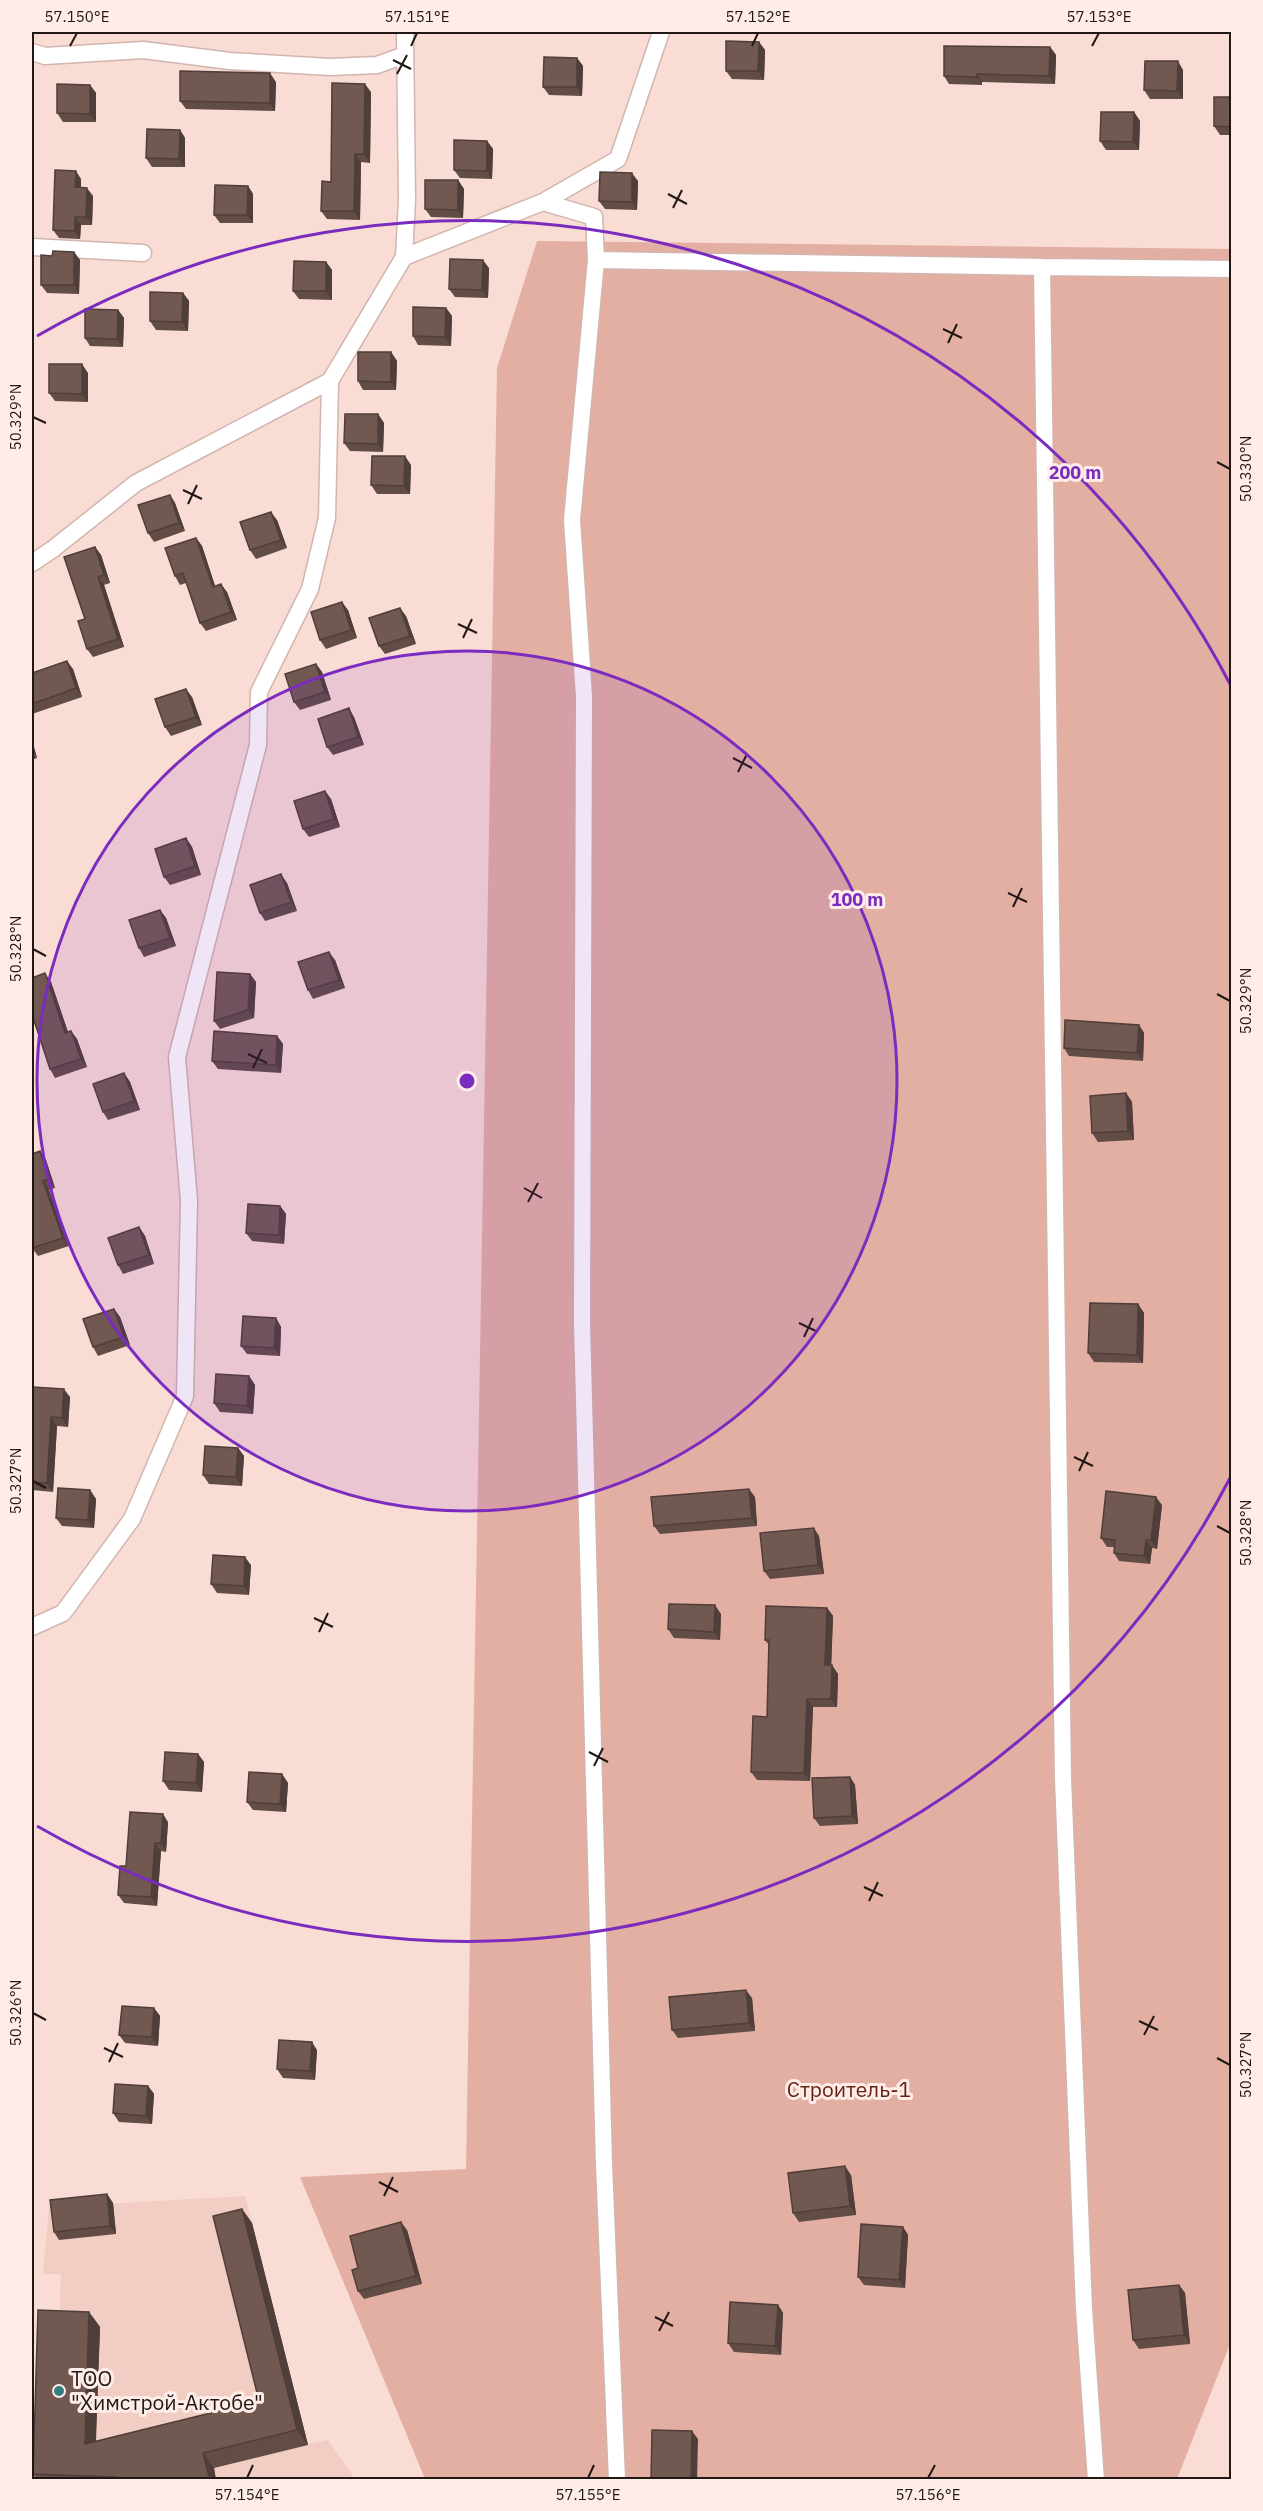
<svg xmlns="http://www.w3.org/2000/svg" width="1263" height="2511" font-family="'IBM Plex Sans',sans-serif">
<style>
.built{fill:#f2cdc3}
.green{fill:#e3afa2}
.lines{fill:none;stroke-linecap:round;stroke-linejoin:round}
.lane-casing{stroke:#d2b5ae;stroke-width:19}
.lane{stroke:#fff;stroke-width:16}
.wall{fill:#614c46}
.shaded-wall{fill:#4f3e39}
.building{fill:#715851;stroke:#4f3e39;stroke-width:1.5}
.ticks{fill:none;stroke:#211714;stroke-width:2}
.ring{fill:none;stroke:#7b2cbf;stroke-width:3}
.poi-dot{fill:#337c7f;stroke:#feece8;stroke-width:2}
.labels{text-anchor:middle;stroke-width:6;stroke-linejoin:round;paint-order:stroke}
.park-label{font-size:21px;fill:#641f0d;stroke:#feece8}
.poi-label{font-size:21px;fill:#211714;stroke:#feece8;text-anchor:start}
.centre{fill:#7b2cbf;stroke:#feece8;stroke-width:3}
.ring-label{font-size:18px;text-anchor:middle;font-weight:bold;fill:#7b2cbf;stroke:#feece8;stroke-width:6;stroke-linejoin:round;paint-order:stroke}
.neatline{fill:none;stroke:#211714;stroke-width:2}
.ticks-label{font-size:15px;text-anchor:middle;fill:#211714}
</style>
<rect width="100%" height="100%" fill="#f9dcd4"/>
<path class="built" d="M245 2196 308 2444 328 2440 355 2479 32 2480V2467H44L59 2325 61 2274H43L49 2207Z"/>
<path class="green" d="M537 241 1231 249 1232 2339 1177 2479H425L300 2177 466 2169 497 368Z"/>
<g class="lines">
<g class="lane-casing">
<path id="lane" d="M32 52 45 56 143 50 230 61 330 67 377 65 405 55
M543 202 618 159 661 32
M32 247 143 253
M404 257 407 200 405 32
M596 260 572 520 584 696 582 1323 604 2164 617 2480
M32 563 53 549 136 483 330 381
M32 1627 63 1613 132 1519 185 1396 189 1201 177 1057 258 745 259 692 310 589 327 518 330 381 404 257 543 202 594 217 596 260 1042 267
M1096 2480 1084 2309 1063 1778 1042 267 1232 269"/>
</g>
<use href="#lane" class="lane"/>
</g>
<path class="wall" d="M759 42 765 50 764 80 732 79 726 71Z
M1050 47 1056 55 1055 84 982 82V85L949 84 944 76Z
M577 58 583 66 582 96 549 95 543 87Z
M1183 70V99H1150L1144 90Z
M276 82 275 111 186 109 180 101Z
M90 85 96 93V122H63L57 113Z
M371 92 370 163 361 162 360 220 327 219 321 211 331 182Z
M1232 97V135H1220L1214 126Z
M1134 112 1140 121 1139 150H1106L1100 141Z
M180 130 185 138V167H152L146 158Z
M487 141 493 149 492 179 460 178 454 170Z
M81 179V188L93 196 92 225H81L80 239 59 238 53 230Z
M458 180 464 189 463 218 431 217 425 209Z
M638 181 637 210 605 209 599 201Z
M248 186 253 194V223H220L214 215Z
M74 252 80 260 79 294 47 293 41 285 52 256Z
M326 262 332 270V300L299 299 293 291Z
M489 268 488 298 455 297 449 289Z
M183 293 189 301 188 331 156 330 150 321Z
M446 308 452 316 451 346 418 345 413 336Z
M118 310 124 318 123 347 90 346 85 338Z
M391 352 397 361 396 390H363L358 381Z
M88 373V402L55 401 49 393Z
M378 414 384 423 383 452 350 451 344 443Z
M411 465 410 494H377L371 485Z
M170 495 175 503 185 531 154 542 148 533Z
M277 520 287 548 256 559 250 550Z
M196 538 202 546 215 586 227 592 237 620 206 631 200 623 186 583 180 585 175 576Z
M95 547 101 555 110 583 104 585 124 647 93 657 87 649 85 619Z
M348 610 357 638 326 649 320 640Z
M406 616 416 644 385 654 379 646Z
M316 664 322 672 331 700 300 710 294 702Z
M73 669 82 697 32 714V673Z
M192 697 202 725 171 736 165 727Z
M354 717 364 745 333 755 327 747Z
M32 740 37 758 32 760Z
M325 791 331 799 340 827 309 837 303 829Z
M186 838 192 847 201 875 170 885 164 877Z
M287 883 297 911 265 921 260 913Z
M160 910 166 918 176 946 144 957 139 948Z
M335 960 345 988 313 999 308 990Z
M250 974 256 982 254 1018 220 1029 214 1021Z
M32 978 51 982 68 1032 71 1031 77 1039 87 1067 55 1078 50 1069 33 1019H32Z
M1139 1025 1144 1033 1143 1061 1069 1056 1064 1048Z
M277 1036 283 1044 281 1073 218 1069 212 1061Z
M124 1073 130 1082 140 1110 108 1120 103 1112Z
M1126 1093 1132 1102 1134 1140 1098 1142 1092 1133Z
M40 1151 46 1160 55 1188 49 1190 69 1246 38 1256 32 1248Z
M280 1206 286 1214 284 1244 252 1241 246 1233Z
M139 1227 145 1236 154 1264 123 1274 118 1265Z
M1138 1304 1144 1313 1143 1363 1094 1362 1088 1353Z
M114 1309 120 1317 130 1345 98 1356 93 1347Z
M276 1318 281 1327 280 1356 247 1354 241 1346Z
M249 1376 255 1385 253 1414 220 1412 214 1403Z
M32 1387 70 1397 68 1427 57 1426 53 1492 32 1490Z
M238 1448 244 1456 242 1486 209 1484 203 1475Z
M90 1490 96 1499 94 1528 62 1526 56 1518Z
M755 1497 757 1526 660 1534 654 1526Z
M1162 1505 1157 1549 1152 1548 1150 1564 1119 1561 1114 1553V1547H1107L1101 1538Z
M819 1536 824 1574 770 1579 764 1571Z
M251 1565 249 1595 217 1593 211 1584Z
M827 1608 833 1616 831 1665 838 1674 837 1707H813L810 1781 757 1780 751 1772 767 1717 769 1645 765 1640Z
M721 1614 720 1640 674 1638 668 1629Z
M198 1754 204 1762 202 1792 169 1790 163 1781Z
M282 1774 288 1783 286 1812 253 1810 247 1802Z
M850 1777 855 1785 858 1824 820 1826 814 1818Z
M168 1822 166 1852 161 1851 157 1906 124 1903 118 1895 126 1866Z
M752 1998 755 2031 678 2038 672 2030Z
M154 2008 160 2016 158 2046 125 2043 119 2035Z
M317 2050 315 2080 283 2078 277 2069Z
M148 2086 154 2094 152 2124 119 2122 113 2113Z
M851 2175 856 2215 799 2222 793 2213Z
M107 2194 113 2203 116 2234 59 2240 54 2232Z
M242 2209 252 2223 308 2445 214 2468 216 2480H37L33 2474 89 2312 100 2327 96 2441 259 2401Z
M903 2227 908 2235 905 2288 864 2285 858 2277Z
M407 2230 422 2284 364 2299 358 2291V2268Z
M1179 2285 1185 2293 1190 2344 1139 2349 1133 2340Z
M778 2305 783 2313 781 2355 734 2352 728 2343Z"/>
<path class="shaded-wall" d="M759 42 765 50 764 80 758 71Z
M1050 47 1056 55 1055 84 1049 76Z
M577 58 583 66 582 96 577 87Z
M1178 61 1183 70V99L1177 91Z
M270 73 276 82 275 111 270 103Z
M977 74 982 82V85L977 77Z
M365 84 371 92 370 163 364 154Z
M90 85 96 93V122L90 114Z
M1134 112 1140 121 1139 150 1133 142Z
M180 130 185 138V167L179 159Z
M487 141 493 149 492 179 487 171Z
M355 154 361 162 360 220 354 211Z
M76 171 81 179V196L75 187Z
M632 173 638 181 637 210 632 202Z
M458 180 464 189 463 218 458 210Z
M248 186 253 194V223L247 215Z
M87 188 93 196 92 225 86 217Z
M75 217 81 225 80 239 75 231Z
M74 252 80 260 79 294 74 285Z
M483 260 489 268 488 298 482 290Z
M326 262 332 270V300L326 291Z
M183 293 189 301 188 331 182 322Z
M446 308 452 316 451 346 445 337Z
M118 310 124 318 123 347 117 339Z
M391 352 397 361 396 390 391 382Z
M82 364 88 373V402L82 394Z
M378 414 384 423 383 452 378 444Z
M405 456 411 465 410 494 404 486Z
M170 495 175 503 185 531 179 523Z
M271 512 277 520 287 548 281 540Z
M196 538 202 546 218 595 213 587Z
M95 547 101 555 110 583 104 575Z
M98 577 104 585 124 647 118 639Z
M221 584 227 592 237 620 231 612Z
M342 602 348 610 357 638 351 630Z
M400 608 406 616 416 644 410 636Z
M67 661 73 669 82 697 76 688Z
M316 664 322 672 331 700 325 692Z
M186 689 192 697 202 725 196 717Z
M349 708 354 717 364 745 358 737Z
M32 740 37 758 32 750Z
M325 791 331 799 340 827 334 819Z
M186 838 192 847 201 875 195 866Z
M281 874 287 883 297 911 291 902Z
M160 910 166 918 176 946 170 938Z
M329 952 335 960 345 988 339 980Z
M45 973 51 982 71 1041 65 1033Z
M250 974 256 982 254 1018 248 1010Z
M1139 1025 1144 1033 1143 1061 1137 1053Z
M71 1031 77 1039 87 1067 81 1059Z
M277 1036 283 1044 281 1073 276 1065Z
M124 1073 130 1082 140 1110 134 1101Z
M1126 1093 1132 1102 1134 1140 1128 1131Z
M40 1151 46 1160 55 1188 49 1179Z
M43 1181 49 1190 69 1246 63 1238Z
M280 1206 286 1214 284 1244 279 1235Z
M139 1227 145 1236 154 1264 149 1255Z
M1138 1304 1144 1313 1143 1363 1137 1355Z
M114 1309 120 1317 130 1345 124 1337Z
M276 1318 281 1327 280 1356 274 1348Z
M249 1376 255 1385 253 1414 247 1406Z
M64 1389 70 1397 68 1427 62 1418Z
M51 1417 57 1426 53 1492 47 1483Z
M238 1448 244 1456 242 1486 236 1477Z
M749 1489 755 1497 757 1526 752 1518Z
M90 1490 96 1499 94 1528 88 1520Z
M1156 1497 1162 1505 1157 1549 1151 1540Z
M814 1528 819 1536 824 1574 818 1565Z
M1146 1540 1152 1548 1150 1564 1144 1556Z
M245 1557 251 1565 249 1595 244 1586Z
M715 1605 721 1614 720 1640 714 1632Z
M827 1608 833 1616 831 1674 825 1665Z
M832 1665 838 1674 837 1707 831 1699Z
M807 1699 813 1707 810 1781 804 1773Z
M198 1754 204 1762 202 1792 196 1783Z
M282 1774 288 1783 286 1812 280 1804Z
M850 1777 855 1785 858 1824 852 1816Z
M163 1814 168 1822 166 1852 161 1843Z
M155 1843 161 1851 157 1906 151 1897Z
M746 1990 752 1998 755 2031 749 2023Z
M154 2008 160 2016 158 2046 152 2037Z
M312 2042 317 2050 315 2080 310 2071Z
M148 2086 154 2094 152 2124 146 2116Z
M845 2166 851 2175 856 2215 850 2206Z
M107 2194 113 2203 116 2234 110 2226Z
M242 2209 252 2223 308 2445 297 2430Z
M401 2222 407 2230 422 2284 416 2276Z
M903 2227 908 2235 905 2288 899 2280Z
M1179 2285 1185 2293 1190 2344 1184 2335Z
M778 2305 783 2313 781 2355 775 2346Z
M89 2312 100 2327 95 2458 85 2444Z
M692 2431 698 2439 697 2480H691Z
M203 2453 214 2468 216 2480H210Z"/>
<path class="building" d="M726 41 759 42 758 71H726Z
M944 46 1050 47 1049 76 977 74V77L944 76Z
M544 57 577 58V87H543Z
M1145 61H1178L1177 91 1144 90Z
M180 71 270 73V103L180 101Z
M332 83 365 84 364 154H355L354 211H321L322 181 331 182Z
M57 84 90 85V114L57 113Z
M1214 97H1232V127L1214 126Z
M1101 112H1134L1133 142 1100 141Z
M147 129 180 130 179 159 146 158Z
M454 140 487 141V171L454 170Z
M55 170 76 171 75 187 87 188 86 217H75V231L53 230Z
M600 172 632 173V202L599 201Z
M425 180H458V210L425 209Z
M215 185 248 186 247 215H214Z
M53 251 74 252V285H41V255L52 256Z
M450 259 483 260 482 290 449 289Z
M294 261 326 262V291H293Z
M150 292 183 293 182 322 150 321Z
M413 307 446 308 445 337 413 336Z
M85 309 118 310 117 339 85 338Z
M358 352H391V382L358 381Z
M49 364H82V394L49 393Z
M345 414H378V444L344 443Z
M372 456H405L404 486 371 485Z
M170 495 179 523 148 533 138 505Z
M271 512 281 540 250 550 240 522Z
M196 538 213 587 221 584 231 612 200 623 183 573 175 576 165 548Z
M95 547 104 575 98 577 118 639 87 649 78 621 85 619 64 557Z
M342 602 351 630 320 640 311 612Z
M400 608 410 636 379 646 369 618Z
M67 661 76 688 32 704V673Z
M316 664 325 692 294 702 285 674Z
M186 689 196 717 165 727 155 699Z
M349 708 358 737 327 747 318 719Z
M325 791 334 819 303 829 294 801Z
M186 838 195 866 164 877 155 849Z
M281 874 291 902 260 913 250 885Z
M160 910 170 938 139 948 129 920Z
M329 952 339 980 308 990 298 962Z
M217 972 250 974 248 1010 214 1021Z
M45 973 65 1033 71 1031 81 1059 50 1069 32 1014V978Z
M1065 1020 1139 1025 1137 1053 1064 1048Z
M214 1031 277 1036 276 1065 212 1061Z
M124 1073 134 1101 103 1112 93 1084Z
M1126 1093 1128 1131 1092 1133 1090 1096Z
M40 1151 49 1179 43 1181 63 1238 32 1248V1154Z
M248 1204 280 1206 279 1235 246 1233Z
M139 1227 149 1255 118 1265 108 1238Z
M1090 1303 1138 1304 1137 1355 1088 1353Z
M114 1309 124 1337 93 1347 83 1319Z
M243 1316 276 1318 274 1348 241 1346Z
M216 1374 249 1376 247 1406 214 1403Z
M32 1387 64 1389 62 1418 51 1417 47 1483 32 1482Z
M205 1446 238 1448 236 1477 203 1475Z
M58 1488 90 1490 88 1520 56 1518Z
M749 1489 752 1518 654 1526 651 1497Z
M1106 1491 1156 1497 1151 1540H1146L1144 1556 1114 1553 1115 1540 1101 1538Z
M814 1528 818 1565 764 1571 760 1533Z
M213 1555 245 1557 244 1586 211 1584Z
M669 1604 715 1605 714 1632 668 1629Z
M766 1606 827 1608 825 1665H832L831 1699H807L804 1773 751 1772 753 1716 767 1717 769 1640H765Z
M165 1752 198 1754 196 1783 163 1781Z
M249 1772 282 1774 280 1804 247 1802Z
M850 1777 852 1816 814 1818 812 1778Z
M130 1812 163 1814 161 1843H155L151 1897 118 1895 120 1866H126Z
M746 1990 749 2023 672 2030 669 1997Z
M122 2006 154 2008 152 2037 119 2035Z
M279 2040 312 2042 310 2071 277 2069Z
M115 2084 148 2086 146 2116 113 2113Z
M845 2166 850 2206 793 2213 788 2173Z
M107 2194 110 2226 54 2232 50 2200Z
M242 2209 297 2430 203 2453 210 2480H118L117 2477 33 2474 38 2310 89 2312 85 2444 259 2401 213 2216Z
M401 2222 416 2276 358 2291 352 2270 358 2268 350 2236Z
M861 2224 903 2227 899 2280 858 2277Z
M1179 2285 1184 2335 1133 2340 1128 2290Z
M730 2302 778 2305 775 2346 728 2343Z
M652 2430 692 2431 691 2480 651 2479Z"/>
<path class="ticks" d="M70 46 77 33M411 46 417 33M752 46 758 33M1092 46 1099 33M393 60 411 69M397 74 407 55M668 194 687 204M673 208 682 190M943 329 962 338M948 343 957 324M33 417 46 423M1217 462 1230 469M183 490 202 499M188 504 197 485M458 624 477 633M463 638 472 619M733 758 752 768M738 772 747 754M1008 893 1027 902M1013 907 1022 888M33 949 46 956M1217 994 1230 1001M248 1054 267 1063M253 1068 262 1049M524 1188 542 1198M528 1202 538 1183M799 1323 818 1332M804 1337 813 1318M1074 1457 1093 1466M1079 1471 1088 1452M33 1481 46 1488M1217 1526 1230 1533M314 1618 333 1627M319 1632 328 1613M589 1752 608 1762M594 1766 603 1748M864 1887 883 1896M869 1901 878 1882M33 2013 46 2020M1139 2021 1158 2030M1144 2035 1154 2016M104 2048 123 2057M1217 2058 1230 2065M109 2062 118 2043M379 2182 398 2192M384 2196 393 2177M655 2317 673 2326M659 2331 669 2312M247 2478 253 2465M588 2478 594 2465M928 2478 935 2465"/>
<circle cx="467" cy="1081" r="430" fill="#7b2cbf" fill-opacity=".12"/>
<g class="ring">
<circle cx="467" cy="1081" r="430"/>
<path d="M1230 1478A860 860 0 0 1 37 1826M37 336A860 860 0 0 1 1230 684"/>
</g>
<circle class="poi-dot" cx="59" cy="2391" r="6"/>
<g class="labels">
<g class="park-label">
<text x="849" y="2097">Строитель-1</text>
</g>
<g class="poi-label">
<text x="71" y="2386">ТОО<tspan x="71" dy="24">"Химстрой-Актобе"</tspan></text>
</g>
</g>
<circle cx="467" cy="1081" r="9" class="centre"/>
<g class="ring-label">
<text x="1075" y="479">200 m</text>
<text x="857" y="906">100 m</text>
</g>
<rect width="1263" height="2511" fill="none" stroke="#feece8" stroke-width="66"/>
<rect x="33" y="33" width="1197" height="2445" class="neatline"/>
<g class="ticks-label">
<text x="77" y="22">57.150°E</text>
<text x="417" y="22">57.151°E</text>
<text x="758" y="22">57.152°E</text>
<text x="1099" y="22">57.153°E</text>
<text transform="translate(16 417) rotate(-90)" y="5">50.329°N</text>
<text transform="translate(1246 469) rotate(-90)" y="5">50.330°N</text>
<text transform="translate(16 949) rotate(-90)" y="5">50.328°N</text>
<text transform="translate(1246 1001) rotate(-90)" y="5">50.329°N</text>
<text transform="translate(16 1481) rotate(-90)" y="5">50.327°N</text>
<text transform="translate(1246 1533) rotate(-90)" y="5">50.328°N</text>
<text transform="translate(16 2013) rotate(-90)" y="5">50.326°N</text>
<text transform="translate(1246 2065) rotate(-90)" y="5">50.327°N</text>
<text x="247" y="2500">57.154°E</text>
<text x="588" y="2500">57.155°E</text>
<text x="928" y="2500">57.156°E</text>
</g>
</svg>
